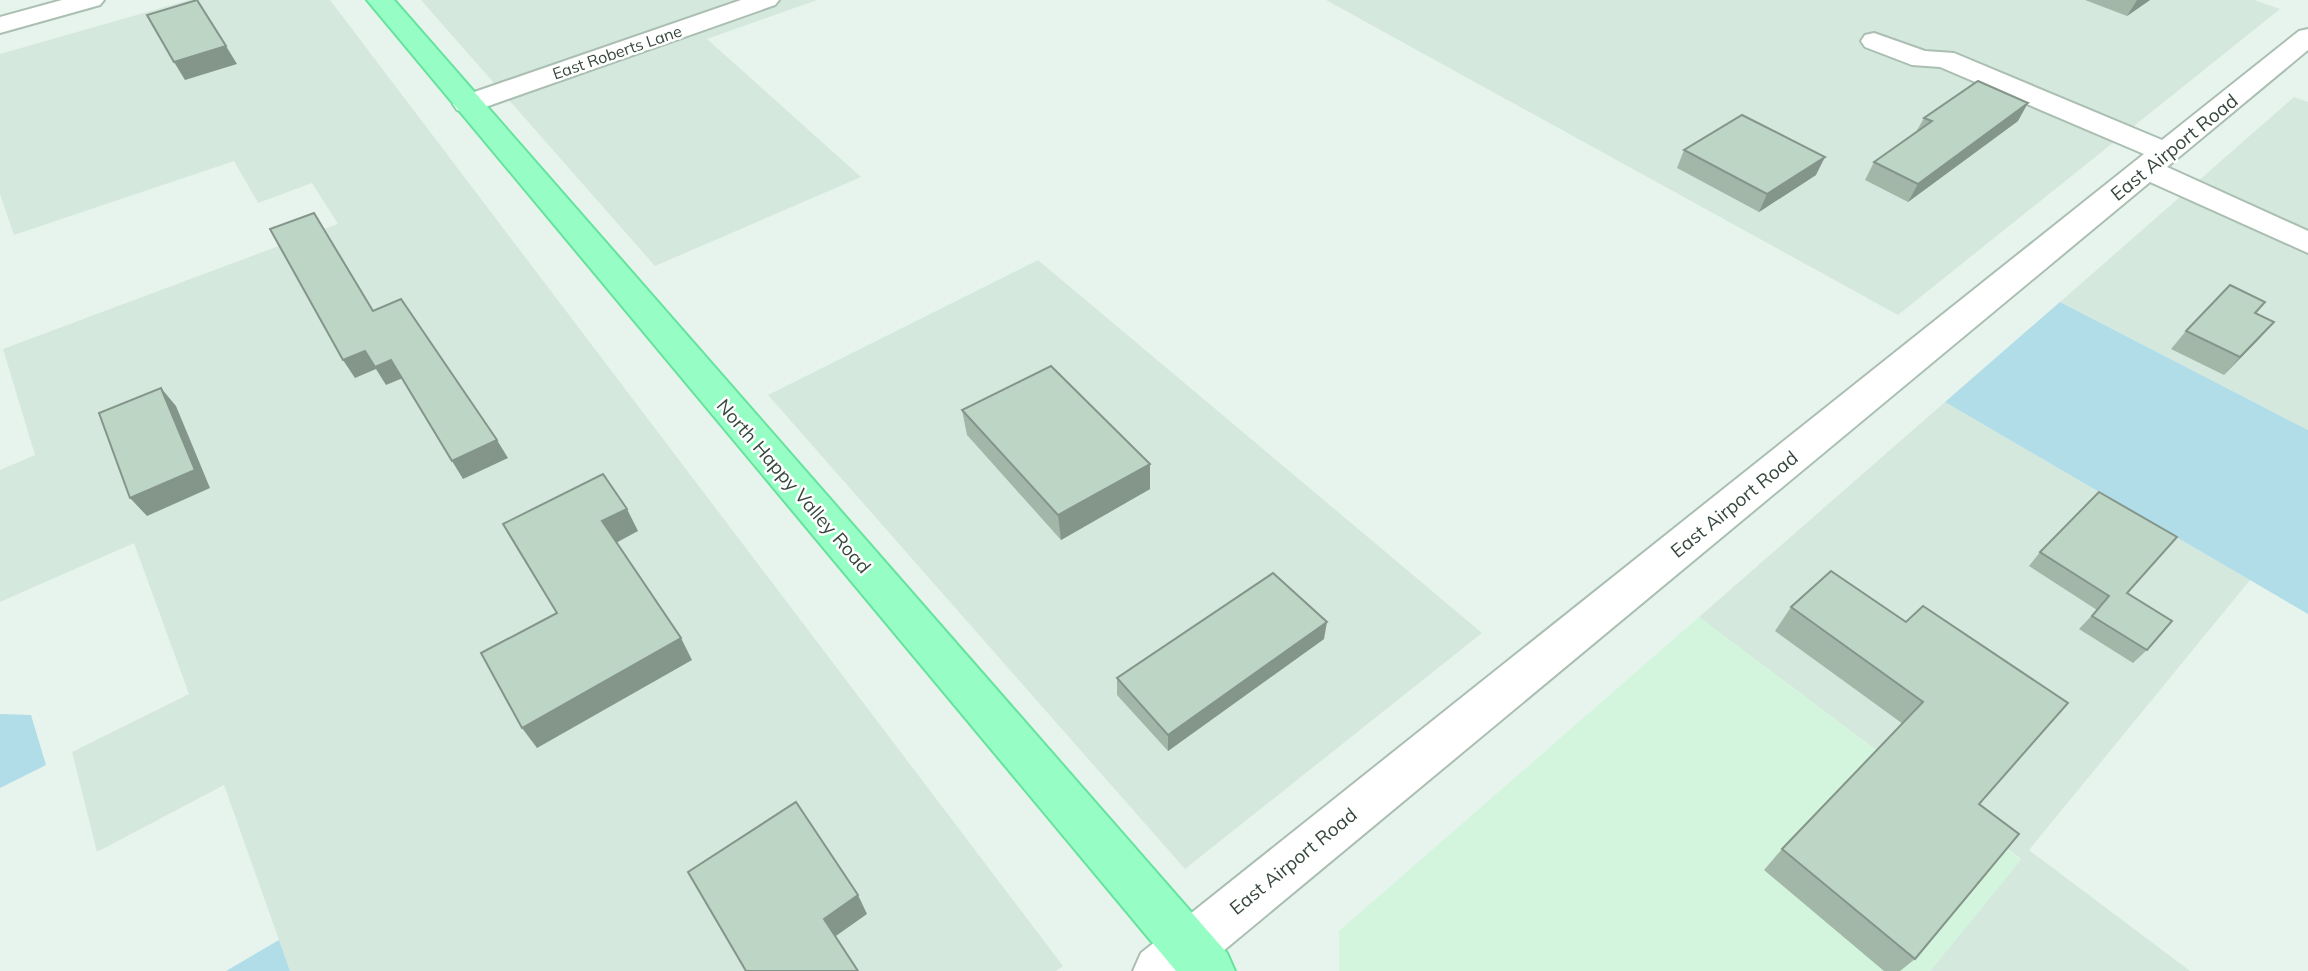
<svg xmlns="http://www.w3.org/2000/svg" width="2308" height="971" font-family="Mulish,sans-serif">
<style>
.residential{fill:#d5e8dd}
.commercial{fill:#d3f5dd}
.green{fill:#b0dde8}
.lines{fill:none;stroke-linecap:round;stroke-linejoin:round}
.minor-casing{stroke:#aabfb2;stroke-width:4}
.major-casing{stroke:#65e39c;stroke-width:4}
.minor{fill:#fff;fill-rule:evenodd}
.major{fill:#96fec5;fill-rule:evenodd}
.wall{fill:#a3b7a9}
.shaded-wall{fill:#84958a}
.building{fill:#bdd5c5;stroke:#84958a;stroke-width:2}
.labels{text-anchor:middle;stroke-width:5;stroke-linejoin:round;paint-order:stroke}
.far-street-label{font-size:16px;fill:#36473c;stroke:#fff}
.street-label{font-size:19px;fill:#36473c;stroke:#fff}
</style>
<rect width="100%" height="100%" fill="#e7f4ed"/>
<path class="residential" d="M189 0H330L1063 966 1056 971H290L224 785 97 852 72 752 189 694 134 543 0 602V470L35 455 3 349 338 224 312 183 258 203 234 161 14 235 0 194V54Z
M421 0H817L707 39 861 177 655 266Z
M1326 0H2254L2280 9 1898 315Z
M2294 97 2308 102V430L2060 302Z
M1038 260 1482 633 1185 869 768 395Z
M1945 402 2250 580 2029 850 2190 971H1930L2021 859 1699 617Z"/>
<path class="commercial" d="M1699 617 2021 860 1930 971H1339V931Z"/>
<path class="green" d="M2060 302 2308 430V614L1945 402Z
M0 714 31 715 46 765 0 788Z
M279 940 290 971H226Z"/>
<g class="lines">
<g class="minor-casing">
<path id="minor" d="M62 0H104L100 5 0 33V17Z
M741 0H779L775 5 477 110 467 113 457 110 453 104 457 98Z
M2308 29V50L2167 167 2308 231V253L2150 182 1199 971H1133L1141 953 2144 154 1940 67 1912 65 1865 47 1861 41 1865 35 1874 33 1925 51 1954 53 2162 140 2299 31Z"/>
</g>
<g class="major-casing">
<path id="major" d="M367 0H394L1227 953 1235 971H1176Z"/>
</g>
<use href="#minor" class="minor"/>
<use href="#major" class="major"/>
</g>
<path class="wall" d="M2085 0H2150L2127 16Z
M1924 118 2018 121 1908 202 1865 180 1874 162 1916 132Z
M1684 150 1816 175 1759 212 1677 168Z
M2256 313 2274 322 2224 375 2171 349 2186 331Z
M962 410 1150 489 1061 540 967 435Z
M2040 552 2127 593 2147 650 2133 663 2079 629 2097 610 2029 566Z
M1791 607 1906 622 1979 804 1915 959 1900 971H1884L1764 870 1782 849 1903 724 1775 631Z
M1324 639 1168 751 1117 695V678Z"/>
<path class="shaded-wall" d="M2137 0H2150L2127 16Z
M226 46 237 64 185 80 174 62Z
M2028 103 2018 121 1908 202 1918 184Z
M1825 157 1816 175 1759 212 1767 194Z
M2274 322 2258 340 2224 375 2240 357Z
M365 351 391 360 403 378 386 385 376 369 355 378 343 360Z
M161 388 176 406 210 488 147 516 130 498Z
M497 440 508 458 463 479 452 461Z
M1150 464V489L1061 540 1058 515Z
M627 509 638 531 614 544 602 521Z
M1327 622 1324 639 1168 751V735Z
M681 638 692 660 537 748 522 728Z
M858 895 867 914 833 938 824 919Z"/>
<path class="building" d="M197 0 226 46 174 62 147 15Z
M1978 81 2028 103 1918 184 1874 162 1932 121 1924 118Z
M1742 115 1825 157 1767 194 1684 150Z
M314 213 373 311 401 299 497 440 452 461 391 360 375 367 365 351 343 360 270 229Z
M2230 285 2265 302 2255 313 2274 322 2240 357 2186 331Z
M1051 366 1150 464 1058 515 962 410Z
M161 388 195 470 130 498 99 413Z
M603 474 627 509 602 521 681 638 522 728 481 653 557 613 503 524Z
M2099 492 2177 537 2127 593 2172 621 2147 650 2092 616 2109 596 2040 552Z
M1831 571 1906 622 1923 606 2068 703 1979 804 2019 834 1915 959 1782 849 1923 702 1791 607Z
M1273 573 1327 622 1168 735 1117 678Z
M796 802 858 895 824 919 858 971H746L688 872Z"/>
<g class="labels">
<g class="far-street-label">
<text transform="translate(617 52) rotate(-19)" y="6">East Roberts Lane</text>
</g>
<g class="street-label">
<text transform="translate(2174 147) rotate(-39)" y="7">East Airport Road</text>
<text transform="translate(794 486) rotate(49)" y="7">North Happy Valley Road</text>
<text transform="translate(1734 504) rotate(-39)" y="7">East Airport Road</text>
<text transform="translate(1293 861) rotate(-39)" y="7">East Airport Road</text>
</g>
</g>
</svg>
